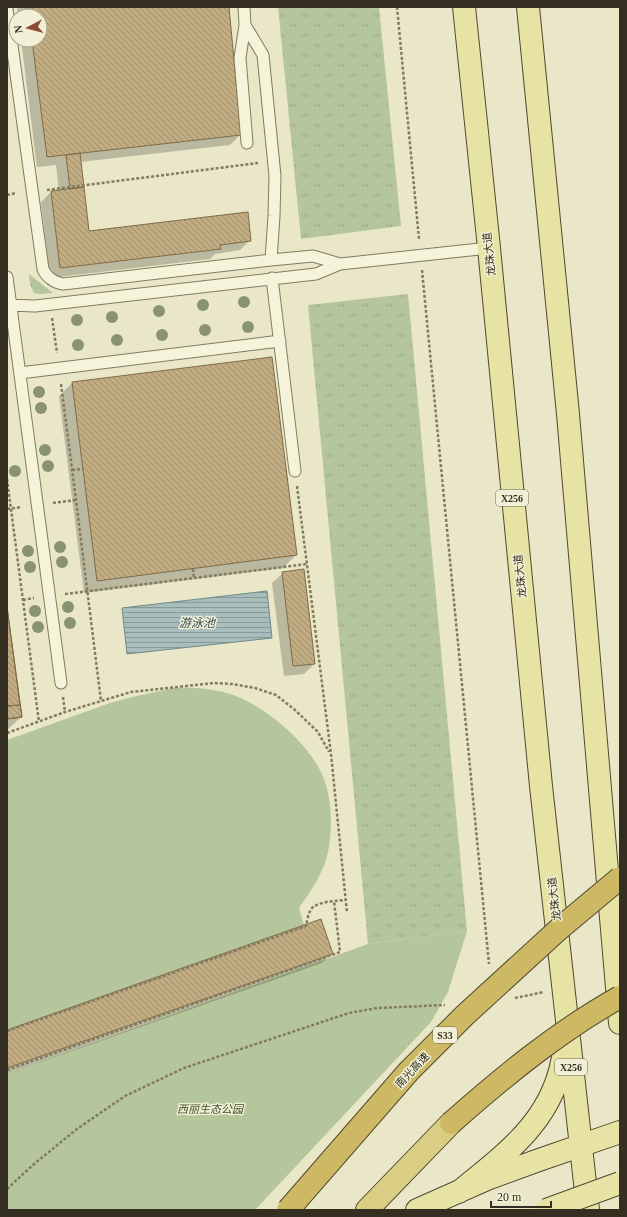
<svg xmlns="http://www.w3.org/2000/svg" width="627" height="1217" font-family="'Times New Roman','Noto Sans SC',serif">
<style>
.grass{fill:url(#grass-tufts)}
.park{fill:#b6c69c}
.water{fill:url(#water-rules);stroke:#708a8b}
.shadow{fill:#0003}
.building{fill:url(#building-back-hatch);stroke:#7f6b47}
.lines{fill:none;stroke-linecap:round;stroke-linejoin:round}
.service-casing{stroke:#827b5f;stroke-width:13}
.primary-casing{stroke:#514832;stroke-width:24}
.trunk-casing{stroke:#514832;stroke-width:24}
.path{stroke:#827b5f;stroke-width:2.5;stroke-dasharray:3 2;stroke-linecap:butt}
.service{stroke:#f5f3d9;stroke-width:11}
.primary{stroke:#e7e3a4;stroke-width:22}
.trunk{stroke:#dace84;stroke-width:22}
.primary-bridge-casing{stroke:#514832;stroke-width:24;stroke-linecap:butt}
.motorway-bridge-casing{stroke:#514832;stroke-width:24;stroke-linecap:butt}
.primary-bridge{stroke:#e7e3a4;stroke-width:22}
.motorway-bridge{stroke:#cdb963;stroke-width:22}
.tree{fill:#8a9371}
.labels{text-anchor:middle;stroke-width:3;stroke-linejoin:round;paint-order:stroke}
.shield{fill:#f1f0d6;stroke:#6d6957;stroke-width:1}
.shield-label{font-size:10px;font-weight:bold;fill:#352f21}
.street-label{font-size:11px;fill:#352f21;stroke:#f1f0d6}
.park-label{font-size:11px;font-style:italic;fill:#3c4e2a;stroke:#f1f0d6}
.water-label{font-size:12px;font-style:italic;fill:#324c52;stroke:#f1f0d6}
</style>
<defs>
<pattern id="grass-tufts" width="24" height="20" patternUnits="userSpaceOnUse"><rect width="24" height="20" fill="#b6c69c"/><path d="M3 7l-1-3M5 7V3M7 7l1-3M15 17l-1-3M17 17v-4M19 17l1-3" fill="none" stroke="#9daa86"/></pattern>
<pattern id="water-rules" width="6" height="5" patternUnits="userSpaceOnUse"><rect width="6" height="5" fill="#a8bdbc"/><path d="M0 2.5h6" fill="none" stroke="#8a9a98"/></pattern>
<pattern id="building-back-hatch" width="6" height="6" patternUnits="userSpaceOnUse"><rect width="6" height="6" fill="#c2ad82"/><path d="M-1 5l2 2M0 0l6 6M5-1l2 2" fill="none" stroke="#9e8d6a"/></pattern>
</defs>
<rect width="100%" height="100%" fill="#e9e7c7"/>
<path class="grass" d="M278 7H379L401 226 301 239Z
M29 274 53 293 39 294 34 293 30 284Z
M408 294 467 931 368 944 308 305Z"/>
<path class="park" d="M173 688C191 687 210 688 227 693 262 703 307 741 322 774 332 797 333 827 328 852 324 872 311 891 299 908L304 925 7 1030V740L110 703 132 697Z
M467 931 448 992 431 1022 255 1210H7V1074L368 944Z"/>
<path class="water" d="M267 591 272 638 127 654 122 608Z"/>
<path class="shadow" d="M17 7H228L240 135 230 145 80 162 89 232 250 240 240 250 215 254 210 259 50 278 41 202 51 192H59L56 165 37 167 21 40H40V16H18Z
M72 383 296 555 283 568 84 593 59 396Z
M283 573 314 664 304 674 284 676 272 583Z
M7 614 21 717 7 730Z
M332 953 322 963 7 1074V1031Z"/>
<path class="building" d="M28 7H229L241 135 47 157 32 40H40V16H29Z
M80 153 84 187 70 189 66 155Z
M84 187 89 231 248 212 251 241 220 245 221 249 60 268 51 191Z
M272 357 297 555 97 581 72 382Z
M304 569 315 664 293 666 282 572Z
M7 607 22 717 7 719Z
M7 607 20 705 7 706Z
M20 705 22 717 7 719V706Z
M321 919 333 954 7 1068V1030Z"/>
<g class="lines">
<g class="service-casing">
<path id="service" d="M244 7 245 25 263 55 275 176 274 216 271 260
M7 9 43 269C46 277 55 283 63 284L271 260 313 256 340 264 316 274 35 306 7 305
M245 25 240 58 247 143
M340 264 489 248
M7 277 61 683
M272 278 295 471
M20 373 280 341"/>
</g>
<g class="primary-casing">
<path id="primary" d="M464 7 489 248 541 786 588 1210
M528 7 568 414 620 1023
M459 1192C508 1152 556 1118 564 1050
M417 1210 487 1179 539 1160 620 1132"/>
</g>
<g class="trunk-casing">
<path id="trunk" d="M367 1210 451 1123"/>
</g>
<path class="path" d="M397 7 419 239
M47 190 258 163
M7 195 16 193
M422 270 489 964
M52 318 57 353
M61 384 76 500 101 701
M72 470 83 469
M7 479 39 722
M297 486 331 754 347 913
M53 503 76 500
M7 509 22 507
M193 569 194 578
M65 594 307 564
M23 600 34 598
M63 697 65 712
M7 733 65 712 131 692 214 683 232 684 255 688 276 695 295 710 318 732 329 752
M515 998 544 992
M7 1031 306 926C307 921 308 913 312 908 320 901 336 901 346 900
M7 1070 340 952 334 901
M7 1189 34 1164 77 1129 125 1096 184 1068 349 1013 377 1008 445 1005"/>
<use href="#service" class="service"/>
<use href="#primary" class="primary"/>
<use href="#trunk" class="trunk"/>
<g class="primary-bridge-casing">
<path id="primary-bridge" d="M546 1210 620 1183"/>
</g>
<g class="motorway-bridge-casing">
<path id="motorway-bridge" d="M451 1123C504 1076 559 1031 620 997
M288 1210 409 1071 465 1015 559 929 620 878"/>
</g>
<use href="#primary-bridge" class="primary-bridge"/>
<use href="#motorway-bridge" class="motorway-bridge"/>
</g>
<g class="tree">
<circle cx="244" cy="302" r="6"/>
<circle cx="203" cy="305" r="6"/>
<circle cx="159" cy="311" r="6"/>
<circle cx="112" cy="317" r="6"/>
<circle cx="77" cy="320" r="6"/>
<circle cx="248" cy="327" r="6"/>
<circle cx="205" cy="330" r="6"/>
<circle cx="162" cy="335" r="6"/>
<circle cx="117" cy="340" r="6"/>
<circle cx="78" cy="345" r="6"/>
<circle cx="39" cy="392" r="6"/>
<circle cx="41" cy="408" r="6"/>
<circle cx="45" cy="450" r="6"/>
<circle cx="48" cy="466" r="6"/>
<circle cx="15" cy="471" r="6"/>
<circle cx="60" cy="547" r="6"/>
<circle cx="28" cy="551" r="6"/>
<circle cx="62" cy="562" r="6"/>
<circle cx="30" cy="567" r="6"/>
<circle cx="68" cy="607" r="6"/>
<circle cx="35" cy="611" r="6"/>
<circle cx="70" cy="623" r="6"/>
<circle cx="38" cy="627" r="6"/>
</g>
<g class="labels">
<g class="shield">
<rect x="496" y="490" width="32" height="16" rx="3"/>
<rect x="433" y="1027" width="24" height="16" rx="3"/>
<rect x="555" y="1059" width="32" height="16" rx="3"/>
</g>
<g class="shield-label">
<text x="512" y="502">X256</text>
<text x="445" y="1039">S33</text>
<text x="571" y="1071">X256</text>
</g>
<g class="street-label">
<text transform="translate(489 254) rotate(-96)" y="4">龙珠大道</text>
<text transform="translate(520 576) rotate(-96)" y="4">龙珠大道</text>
<text transform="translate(554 899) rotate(-97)" y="4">龙珠大道</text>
<text transform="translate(412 1070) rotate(-47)" y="4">南光高速</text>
</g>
<g class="park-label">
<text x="210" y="1113">西丽生态公园</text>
</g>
<g class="water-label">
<text x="197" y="627">游泳池</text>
</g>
</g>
<rect width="627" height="1217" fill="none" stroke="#352f21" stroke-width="16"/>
<g transform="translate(28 28) rotate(263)"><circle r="19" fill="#f1f0d6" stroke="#a6a38e"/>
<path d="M0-3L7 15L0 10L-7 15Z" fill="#8a4b36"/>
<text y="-6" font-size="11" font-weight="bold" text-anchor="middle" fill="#352f21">N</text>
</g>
<path d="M491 1201v6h60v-6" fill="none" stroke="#352f21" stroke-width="2"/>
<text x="497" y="1201" font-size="12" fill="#352f21" stroke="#f1f0d6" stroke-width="3" paint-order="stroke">20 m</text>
</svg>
